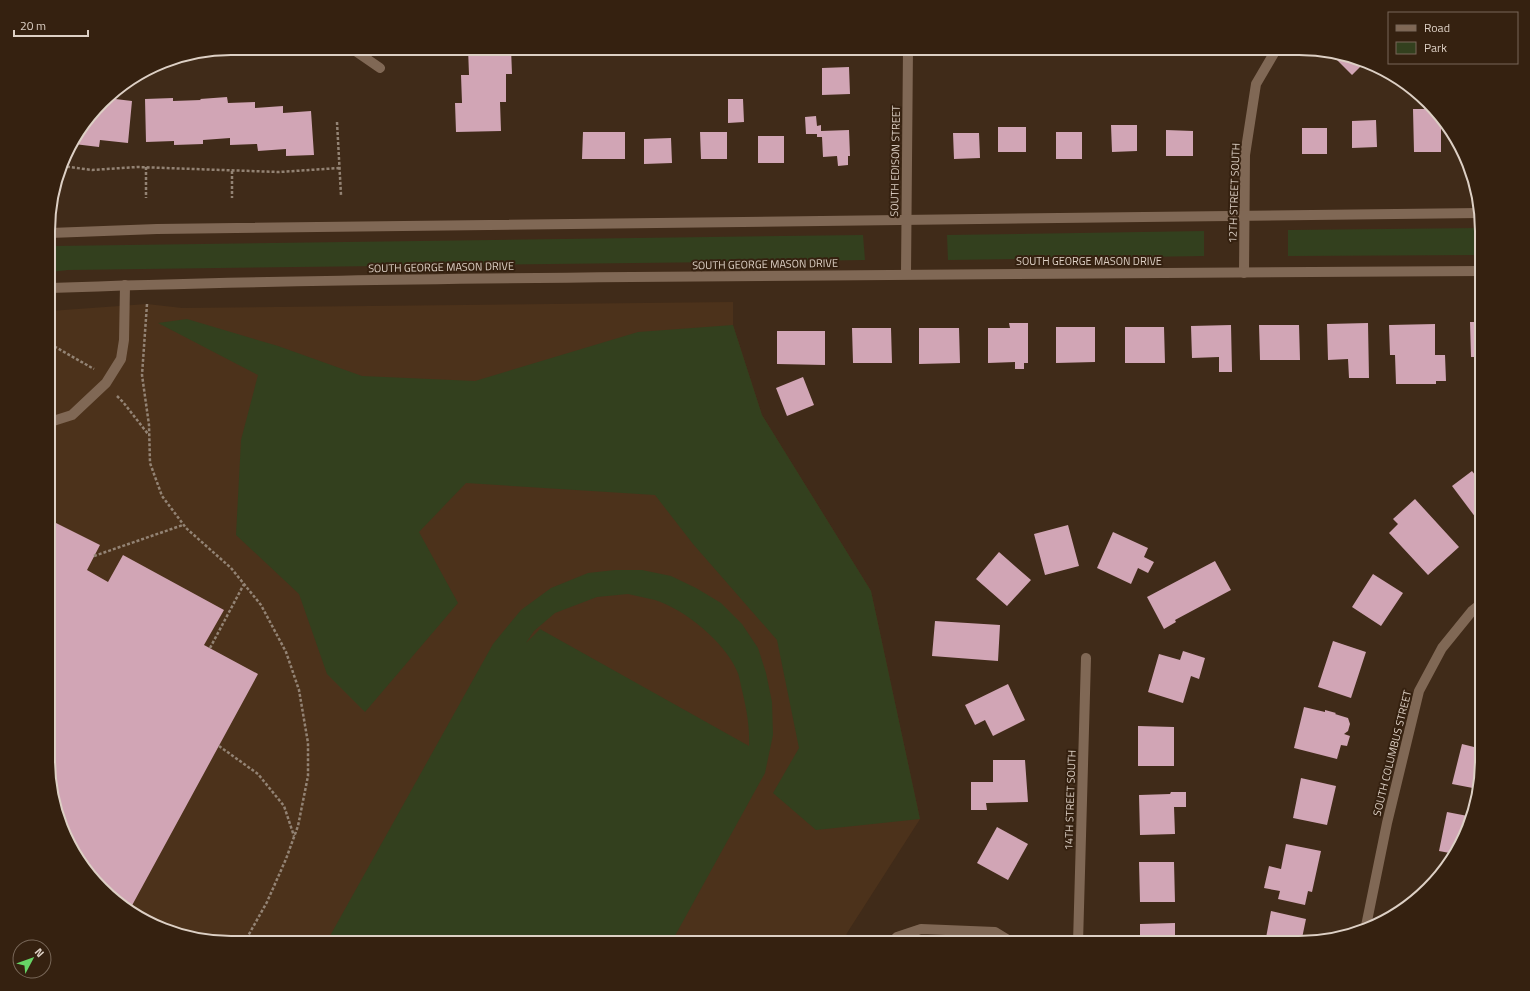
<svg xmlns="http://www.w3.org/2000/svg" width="1530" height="991" font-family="'Titillium Web',sans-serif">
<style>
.built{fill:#4c321b}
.green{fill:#33401e;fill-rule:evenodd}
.building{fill:#d1a5b5}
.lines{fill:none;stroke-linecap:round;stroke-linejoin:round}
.path{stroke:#938374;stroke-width:2.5;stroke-dasharray:3 2;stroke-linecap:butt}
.lane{stroke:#806855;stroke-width:10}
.street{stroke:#806855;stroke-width:10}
.secondary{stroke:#806855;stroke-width:10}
.labels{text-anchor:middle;stroke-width:4;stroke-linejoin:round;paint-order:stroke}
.street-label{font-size:11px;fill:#ddd0c5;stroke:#352110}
.rim{fill:none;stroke:#ddd0c5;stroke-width:2}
</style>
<rect width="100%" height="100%" fill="#402b19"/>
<path class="built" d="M733 302V325L762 415 871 591 920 819 847 933 844 943H231L173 933 130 912 73 852 50 783V311L147 304 182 308Z"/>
<path class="green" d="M1482 228V255L1288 256V230Z
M1204 231V256L948 260 947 235Z
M863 235 865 260C600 264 334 266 68 270L50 272V246H54Z
M187 319 278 346 362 376 475 381 638 332 733 325 762 415 871 591 920 819 816 830 773 793 799 748 777 640 693 544 655 495 466 483 419 532 458 603 365 712 327 674 299 594 236 535 241 440 258 375 158 323Z
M615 570H642L671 576 696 588 721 603 742 624 758 648 766 673 772 702 773 735 765 773 671 943H326L493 644 521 610 551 588 588 573ZM628 594C637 596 646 598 655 600 684 609 725 642 737 671 739 675 740 681 741 686 746 706 750 726 749 746L540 629 526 643 534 631 555 613 597 597Z"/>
<path class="building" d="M468 48H511L512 74H506V102H500L501 131 456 132 455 103H462L461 75H469Z
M956 48H984V52L956 51Z
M1337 54 1357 58 1365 62 1352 75 1334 57Z
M849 67 850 94 822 95V68Z
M227 97 228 103 255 102V108L283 106V113L311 111 314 155 286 156V149L258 151 257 144 230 145V138L203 140V144L174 145V141L146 142 145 99 173 98V101L201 100 200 99Z
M107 98 132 101 128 143 100 140 99 147 74 144V141L102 105H104Z
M728 99H743L744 122 728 123Z
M1413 109H1429L1441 122V152H1414Z
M816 116 817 126 821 125V131L849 130 850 156H848V165L838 166 837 156 823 157 822 137H817V134H806L805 117Z
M1376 120 1377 147 1352 148V121Z
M1111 125H1137V151L1112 152Z
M998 127H1026V152H998Z
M1302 128H1327V154H1302Z
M1166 130 1193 131V156H1166Z
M583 132H625V159H582Z
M700 132H727V159H701Z
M1056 132H1082V159H1056Z
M953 133H979L980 158 954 159Z
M758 136H784V163H758Z
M671 138 672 163 644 164V139Z
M1470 322H1482V357H1471Z
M1009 323H1028V363H1024V369H1015V362L988 363V328H1010Z
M1368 323 1369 378H1349L1348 359 1328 360 1327 324Z
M1435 324V355H1445L1446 381H1436V384H1396L1395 355H1390L1389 325Z
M1231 325 1232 372H1219V357L1192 358 1191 326Z
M1259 325H1299L1300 360H1260Z
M1056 327H1095V362L1056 363Z
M1125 327H1164L1165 363H1125Z
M852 328H891L892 363H853Z
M919 328H959L960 363 919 364Z
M777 331H825V365L777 364Z
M803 377 814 405 787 416 776 388Z
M1472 471 1482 484V526L1452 486Z
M1415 499 1459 547 1428 575 1389 533 1398 524 1393 519Z
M50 520 100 545 87 570 108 582 123 555 224 610 204 645 258 674 129 911 73 852 50 783Z
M1068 525 1079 566 1045 575 1034 534Z
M1113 532 1148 548 1144 557 1154 562 1148 573 1138 568 1131 584 1097 568Z
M999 552 1031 580 1007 606 976 579Z
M1215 561 1231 590 1175 620 1176 622 1164 629 1147 597Z
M1373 574 1403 593 1381 626 1352 607Z
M935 621 1000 625 998 661 932 656Z
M1333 641 1366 652 1351 698 1318 687Z
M1183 651 1205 658 1199 679 1191 676 1183 703 1148 692 1159 654 1180 660Z
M1008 684 1025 720 993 736 985 720 975 725 965 705Z
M1304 707 1325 712V710L1336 713 1335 714 1348 718 1350 724 1348 731 1344 734 1350 736 1347 746 1341 745 1337 759 1294 748Z
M1482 708V718L1478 716Z
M1138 726 1174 727V766H1138Z
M1462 744 1482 749V772L1478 789 1452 784Z
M993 760H1025L1028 802 986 803 987 810H971V782H993Z
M1301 778 1336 786 1327 825 1293 818Z
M1171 792H1186V807H1174L1175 834 1140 835 1139 795 1170 794Z
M1447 812 1473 817 1455 854 1439 851Z
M997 827 1028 844 1008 880 977 863Z
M1286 844 1321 851 1312 892 1308 891 1305 905 1278 899 1280 891 1264 888 1269 866 1281 869Z
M1139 862H1174L1175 902H1140Z
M1271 911 1306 919 1301 943H1265Z
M1175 923V943H1140V924Z"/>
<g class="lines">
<path class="path" d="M337 122 341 195
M62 166 92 170 137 167 279 172 339 168
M146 167V198
M232 171V198
M147 304 142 375 149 425 150 463 162 496 186 528 231 568 261 605 286 652 299 690 308 743V776L298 826 286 859 267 902 244 943
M50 344 94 369
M117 396 123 402 148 434
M94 556 183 525
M210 648 244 584
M219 746 258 774 284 806 294 836"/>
<path class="lane" d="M50 422 72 415 106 383 121 359 124 340 125 285"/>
<path class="street" d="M351 48 380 68
M1244 273 1245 155 1256 84 1277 48
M906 274 908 48
M1366 926 1387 823 1419 691 1442 648 1472 611 1482 603
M891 943 897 937 921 929 995 932 1013 943
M1078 943 1086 658"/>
<path class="secondary" d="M50 233 157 229 1480 213
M50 288C244 281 438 279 632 277 915 274 1199 273 1482 271"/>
</g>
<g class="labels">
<g class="street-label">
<text transform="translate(895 161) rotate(-89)" y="4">SOUTH EDISON STREET</text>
<text transform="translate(1234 193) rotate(-88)" y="4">12TH STREET SOUTH</text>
<text x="1089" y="265">SOUTH GEORGE MASON DRIVE</text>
<text transform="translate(765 264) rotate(-1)" y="4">SOUTH GEORGE MASON DRIVE</text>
<text transform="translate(441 267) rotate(-1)" y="4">SOUTH GEORGE MASON DRIVE</text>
<text transform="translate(1392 753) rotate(-76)" y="4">SOUTH COLUMBUS STREET</text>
<text transform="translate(1070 800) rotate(-88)" y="4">14TH STREET SOUTH</text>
</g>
</g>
<path d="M0 0H1530V991H0ZM231 55H1299A176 176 0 0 1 1475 231V760A176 176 0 0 1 1299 936H231A176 176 0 0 1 55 760V231A176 176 0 0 1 231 55Z" fill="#352110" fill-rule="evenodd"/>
<path class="rim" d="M231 55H1299A176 176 0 0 1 1475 231V760A176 176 0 0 1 1299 936H231A176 176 0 0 1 55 760V231A176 176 0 0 1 231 55Z"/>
<rect x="1388" y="12" width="130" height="52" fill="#352110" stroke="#786758"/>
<rect x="1396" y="25" width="20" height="6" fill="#806855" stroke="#786758"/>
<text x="1424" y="32" font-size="12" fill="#ddd0c5">Road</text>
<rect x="1396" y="42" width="20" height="12" fill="#33401e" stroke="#786758"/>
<text x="1424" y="52" font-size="12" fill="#ddd0c5">Park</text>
<g transform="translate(32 959) rotate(49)"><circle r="19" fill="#352110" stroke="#786758"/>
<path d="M0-3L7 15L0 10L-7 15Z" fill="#67d466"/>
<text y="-6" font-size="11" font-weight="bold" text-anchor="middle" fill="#ddd0c5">N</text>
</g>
<path d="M14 30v6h74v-6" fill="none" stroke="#ddd0c5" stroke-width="2"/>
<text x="20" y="30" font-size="12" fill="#ddd0c5" stroke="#352110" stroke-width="3" paint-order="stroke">20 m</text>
</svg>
